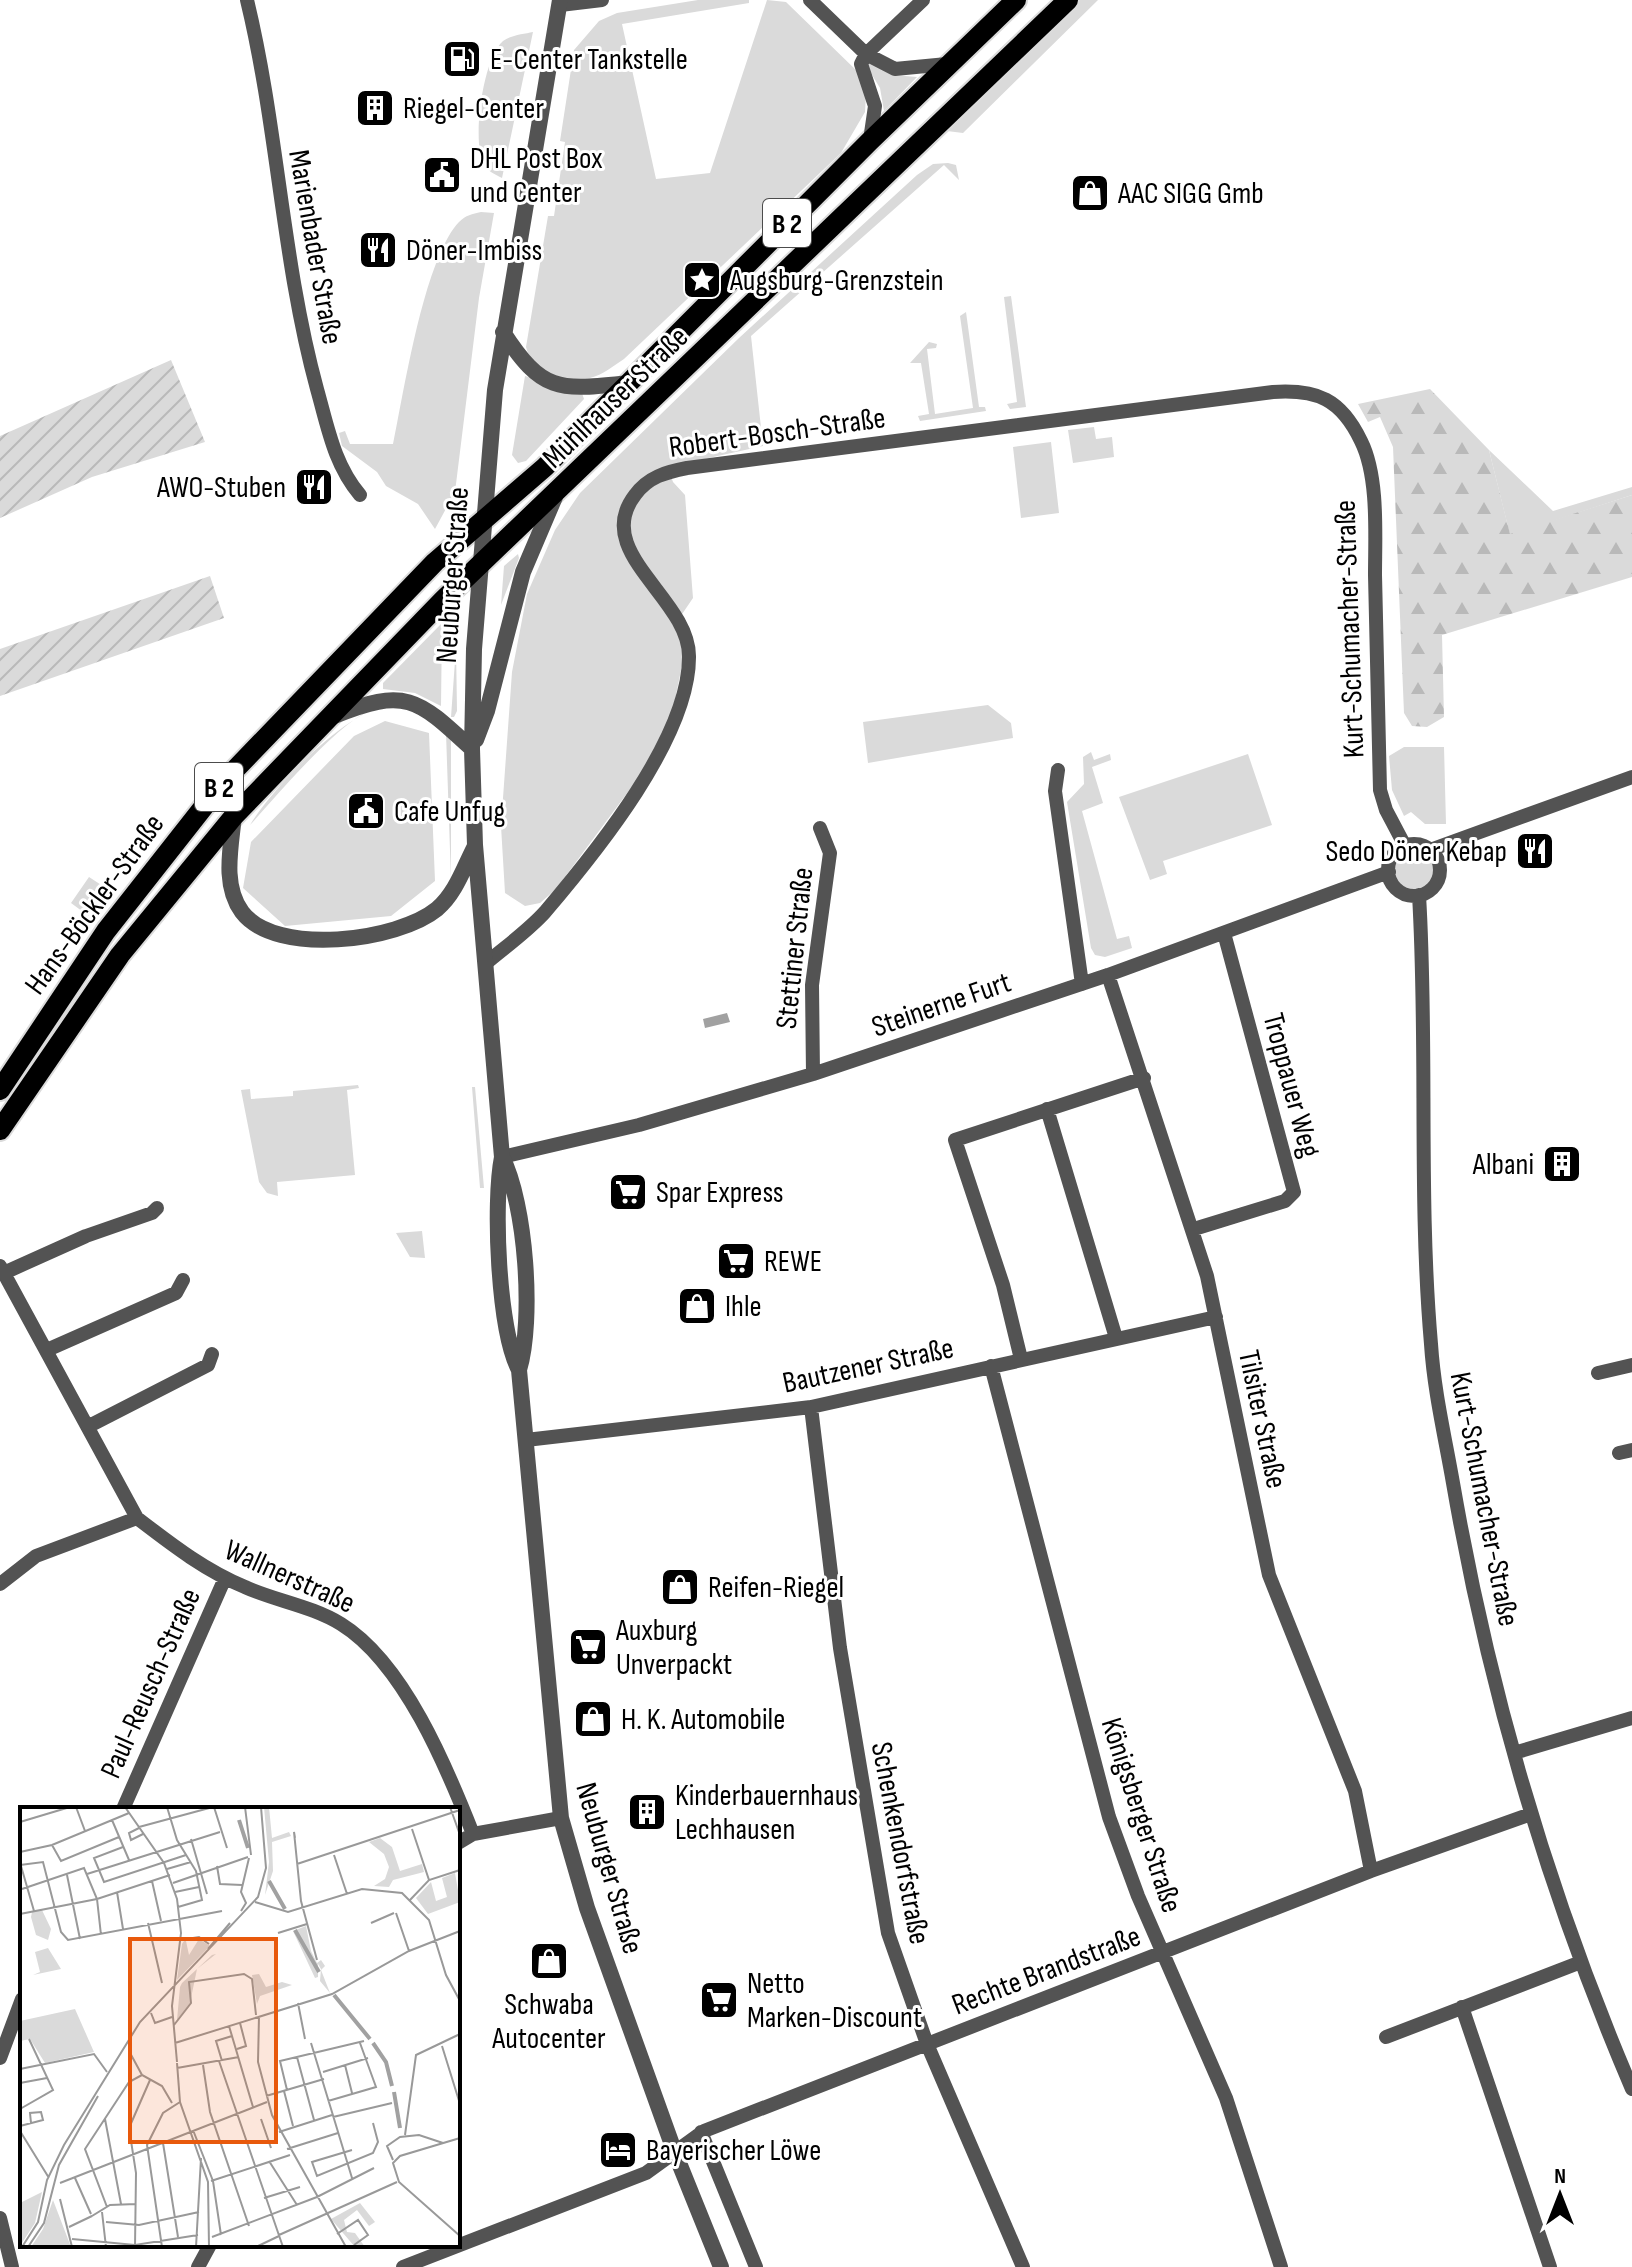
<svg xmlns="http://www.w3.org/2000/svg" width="1632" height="2267" font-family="'Sofia Sans Condensed',sans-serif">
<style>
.green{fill:#dadada}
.forest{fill:url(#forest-firs)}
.garden{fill:url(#garden-furrows)}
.water{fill:#a1a1a1}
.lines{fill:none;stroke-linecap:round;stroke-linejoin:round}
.primary-casing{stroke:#dbdbdb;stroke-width:24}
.minor{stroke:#535353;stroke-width:14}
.tertiary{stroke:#535353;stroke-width:16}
.primary{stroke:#000;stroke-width:20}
.labels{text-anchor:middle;stroke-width:6;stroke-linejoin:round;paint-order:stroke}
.shield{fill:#fff;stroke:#4c4c4c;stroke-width:2}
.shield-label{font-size:28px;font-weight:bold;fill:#000}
.poi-label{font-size:30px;fill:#000;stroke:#fff;text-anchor:start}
.street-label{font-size:30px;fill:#000;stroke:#fff}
.inset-river{fill:none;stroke:#a1a1a1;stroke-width:4}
.inset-road{fill:none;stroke:#999;stroke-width:2}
.view{fill:#e8590c;fill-opacity:0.15;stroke:#e8590c;stroke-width:4}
.inset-edge{fill:none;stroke:#000;stroke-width:4}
</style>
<defs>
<pattern id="forest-firs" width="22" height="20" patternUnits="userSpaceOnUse" patternTransform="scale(2)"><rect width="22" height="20" fill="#dadada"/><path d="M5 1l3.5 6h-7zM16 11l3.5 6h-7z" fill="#b9b9b9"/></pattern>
<pattern id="garden-furrows" width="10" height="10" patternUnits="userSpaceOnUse" patternTransform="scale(2)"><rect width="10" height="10" fill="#dadada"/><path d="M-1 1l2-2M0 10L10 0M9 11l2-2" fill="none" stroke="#b9b9b9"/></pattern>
</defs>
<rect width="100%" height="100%" fill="#fff"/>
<path class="green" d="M698 0H749V3L622 24 656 179 710 173 767 0 786 2 858 72 866 94 865 112 841 153 624 359C613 366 603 375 590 378 567 385 532 372 526 347L548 216H554L565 142 560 141 574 50 599 21 617 13Z
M1080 0H1098L963 133 947 131Z
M533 32 502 178C494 174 487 171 483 163 472 139 483 58 503 41 511 35 524 34 533 32Z
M871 61 893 75 917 77 884 111 880 88 866 65Z
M948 163 956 165 959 180 944 165 751 336 763 446 668 467 673 482 685 495 693 598 676 623 684 655 672 715 645 769 556 889 540 903 525 906 505 893 501 826 512 672 527 594 555 530 580 493 739 338 917 175 933 164Z
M481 212 494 213 479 298 455 492 435 529 418 504 386 486 377 472 342 446 339 433 345 431 350 444H393C404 391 424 259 459 222 466 215 472 214 481 212Z
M1011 296 1026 407 1010 409 1007 404 1017 402 1004 297Z
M966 312 979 407H985L986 411 920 421 918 416 929 414 921 363H910L929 342 937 344 936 348 927 349 935 414 973 408 960 316Z
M525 376 582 393 584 399 526 461 518 463 512 455Z
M1094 427 1096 439 1112 437 1114 457 1073 463 1068 430Z
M1051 442 1059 513 1021 518 1013 447Z
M1489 450 1553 511 1632 487V495L1510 535Z
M518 554 519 558 501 605 504 566Z
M442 623 441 706 415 693 383 689V683Z
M456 647 457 711 454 717H451Z
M397 703 416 707 435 721C418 710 396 701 376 708 340 719 277 796 250 825 273 787 352 704 397 703Z
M988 705 1011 723 1013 738 868 763 863 722Z
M385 721 429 733 435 881 391 916 285 926 243 888 251 842 354 736Z
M446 733 451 740V880Z
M1404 747H1444L1446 824H1425L1411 812 1404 816 1392 790 1389 756Z
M1091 752 1094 760 1110 754 1111 760 1092 767 1103 803 1082 811 1117 939 1129 936 1132 948 1105 957 1095 955 1091 948 1067 802 1084 784 1083 757Z
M1248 754 1272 825 1163 861 1167 874 1150 880 1119 797Z
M1394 870a20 20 0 1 1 40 0a20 20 0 1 1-40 0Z
M89 877 109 890 90 917 71 903Z
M358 1085 359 1088 347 1090 355 1175 277 1182 278 1196 267 1193 259 1182 241 1090 250 1089 251 1099 293 1096V1091Z
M472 1087H475L484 1188H480Z
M422 1231 425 1258 410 1257 396 1233Z"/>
<path class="forest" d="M1430 389 1489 450 1510 534 1632 495V577L1442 635 1444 717 1427 727 1412 726 1404 713 1393 447 1380 417 1368 422 1358 404Z"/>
<path class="garden" d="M171 360 205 442 92 477 0 518V436Z
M210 576 224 618 0 696V649Z"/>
<path class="water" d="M727 1013 730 1022 705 1028 703 1019Z"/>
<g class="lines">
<g class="primary-casing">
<path id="primary" d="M0 1090 106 931 224 781 435 562 545 467 870 141 1016 0
M0 1130 120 955 234 816 443 600 1068 0"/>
</g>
<path class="minor" d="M247 0C278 128 282 261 317 389 328 428 334 464 360 495
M810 0 866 54 895 69 947 64
M560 5 602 0
M870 140 875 106 861 64 866 54 923 0
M1058 770 1055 791 1082 984
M1388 870a26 26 0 1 1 52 0a26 26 0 1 1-52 0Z
M1430 850 1632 777
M1419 895C1428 1045 1418 1194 1431 1344 1434 1391 1445 1437 1453 1483 1489 1691 1549 1895 1632 2089
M485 964C505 947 528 931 545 912 596 852 690 737 689 656 689 598 591 552 635 495 648 477 666 472 687 468L1273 392C1317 389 1341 399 1361 441 1379 477 1375 536 1375 575 1377 647 1379 719 1380 790L1386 810 1405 846
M1108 975 1207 1276 1269 1575 1355 1791 1371 1871
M813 1074 812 985 830 853 820 828
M1047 1109 1116 1338
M502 1157 639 1125 813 1074 1108 975 1389 872
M1194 1229 1285 1201 1294 1192 1224 933
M0 1266 137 1518C171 1544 204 1570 245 1587 276 1601 312 1606 341 1624 404 1663 447 1768 473 1834
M6 1272 86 1236 152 1213 157 1208
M47 1350 176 1293 183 1280
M1021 1359 1003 1285 955 1140 1144 1078
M991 1366 1109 1817 1138 1896 1226 2098 1281 2267
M1598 1373 1632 1365
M811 1407 840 1648 888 1933 927 2044 1023 2267
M89 1426 208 1365 212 1354
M526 1440 811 1407 1216 1317
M1619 1453 1632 1450
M0 1584 36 1556 137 1518
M1514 1753 1632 1718
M123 1809 225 1578
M458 1843 473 1834 561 1818
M1462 2007 1550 2267
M1386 2037 1581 1962
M0 2058 22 1999
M701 2132 756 2267
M0 2218 12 2267
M198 2267 210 2245
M403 2267 646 2173 704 2131 1371 1871 1531 1814"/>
<path class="tertiary" d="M503 332C543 394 560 390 629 383
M334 716C406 687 417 698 472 749
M476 740 487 711 523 572 555 497
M234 816C231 847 222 885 242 912 276 957 398 941 437 909 456 893 464 867 475 846
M502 1157C526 1204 534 1320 519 1370L561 1818 587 1908 675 2153 721 2267
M519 1370C498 1330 493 1202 502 1157L475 845 472 749 474 649 495 390 560 0"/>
<use href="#primary" class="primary"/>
</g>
<defs>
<g id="fuel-square" transform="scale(2)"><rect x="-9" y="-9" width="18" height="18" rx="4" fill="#000" stroke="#fff"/><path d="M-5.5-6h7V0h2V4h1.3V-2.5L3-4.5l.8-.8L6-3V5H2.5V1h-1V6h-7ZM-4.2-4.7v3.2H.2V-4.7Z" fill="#fff"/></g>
<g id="building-square" transform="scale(2)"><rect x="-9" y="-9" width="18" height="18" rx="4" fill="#000" stroke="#fff"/><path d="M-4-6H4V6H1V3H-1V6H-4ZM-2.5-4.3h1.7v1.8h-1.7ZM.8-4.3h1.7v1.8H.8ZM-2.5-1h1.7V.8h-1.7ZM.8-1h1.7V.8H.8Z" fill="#fff"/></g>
<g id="civic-square" transform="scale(2)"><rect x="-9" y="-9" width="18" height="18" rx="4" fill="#000" stroke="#fff"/><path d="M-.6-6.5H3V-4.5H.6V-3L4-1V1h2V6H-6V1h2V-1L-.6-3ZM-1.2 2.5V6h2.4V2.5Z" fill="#fff"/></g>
<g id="shop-square" transform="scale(2)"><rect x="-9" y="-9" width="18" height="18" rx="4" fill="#000" stroke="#fff"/><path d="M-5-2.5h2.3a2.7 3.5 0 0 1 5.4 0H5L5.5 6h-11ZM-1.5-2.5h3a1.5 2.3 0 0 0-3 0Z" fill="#fff"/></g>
<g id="restaurant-square" transform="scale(2)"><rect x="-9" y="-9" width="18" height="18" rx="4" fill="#000" stroke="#fff"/><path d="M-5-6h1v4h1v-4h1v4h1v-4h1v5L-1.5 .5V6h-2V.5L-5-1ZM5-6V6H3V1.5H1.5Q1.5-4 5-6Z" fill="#fff"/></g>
<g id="sight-square" transform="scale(2)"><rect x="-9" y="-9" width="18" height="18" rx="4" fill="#000" stroke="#fff"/><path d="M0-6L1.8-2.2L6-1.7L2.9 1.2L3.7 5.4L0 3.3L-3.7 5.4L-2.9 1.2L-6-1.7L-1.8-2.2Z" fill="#fff"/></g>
<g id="supermarket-square" transform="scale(2)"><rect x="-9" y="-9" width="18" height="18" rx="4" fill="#000" stroke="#fff"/><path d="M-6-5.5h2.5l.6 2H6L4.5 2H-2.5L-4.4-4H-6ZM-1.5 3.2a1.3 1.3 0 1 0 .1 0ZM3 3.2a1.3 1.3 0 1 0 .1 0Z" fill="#fff"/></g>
<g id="hotel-square" transform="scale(2)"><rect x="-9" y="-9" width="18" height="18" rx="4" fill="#000" stroke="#fff"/><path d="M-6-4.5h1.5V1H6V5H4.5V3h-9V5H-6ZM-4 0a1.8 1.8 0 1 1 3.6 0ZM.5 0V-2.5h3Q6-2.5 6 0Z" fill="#fff"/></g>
</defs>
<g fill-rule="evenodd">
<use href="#fuel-square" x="462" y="59"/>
<use href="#building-square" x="375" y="108"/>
<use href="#civic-square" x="442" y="175"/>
<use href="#shop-square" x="1090" y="193"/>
<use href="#restaurant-square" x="378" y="250"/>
<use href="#sight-square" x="702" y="280"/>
<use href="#restaurant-square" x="314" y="487"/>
<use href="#civic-square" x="366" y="811"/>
<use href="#restaurant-square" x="1535" y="851"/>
<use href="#building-square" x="1562" y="1164"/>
<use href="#supermarket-square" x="628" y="1192"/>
<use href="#supermarket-square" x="736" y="1261"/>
<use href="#shop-square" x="697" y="1306"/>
<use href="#shop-square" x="680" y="1587"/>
<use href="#supermarket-square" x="588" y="1647"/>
<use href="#shop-square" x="593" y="1719"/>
<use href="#building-square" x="647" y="1812"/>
<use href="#shop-square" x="549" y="1961"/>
<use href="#supermarket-square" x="719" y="2000"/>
<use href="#hotel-square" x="618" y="2150"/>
</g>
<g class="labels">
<g class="shield">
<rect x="763" y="199" width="48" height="48" rx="6"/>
<rect x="195" y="763" width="48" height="48" rx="6"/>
</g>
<g class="shield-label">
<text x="787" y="233">B 2</text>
<text x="219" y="797">B 2</text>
</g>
<g class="poi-label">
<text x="490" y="69">E-Center Tankstelle</text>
<text x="403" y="118">Riegel-Center</text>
<text x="470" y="168">DHL Post Box<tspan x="470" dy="34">und Center</tspan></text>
<text x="1118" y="203">AAC SIGG Gmb</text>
<text x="406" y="260">Döner-Imbiss</text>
<text x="730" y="290">Augsburg-Grenzstein</text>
<text x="286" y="497" text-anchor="end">AWO-Stuben</text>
<text x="394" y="821">Cafe Unfug</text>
<text x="1507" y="861" text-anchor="end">Sedo Döner Kebap</text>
<text x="1534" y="1174" text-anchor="end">Albani</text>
<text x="656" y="1202">Spar Express</text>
<text x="764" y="1271">REWE</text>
<text x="725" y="1316">Ihle</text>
<text x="708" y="1597">Reifen-Riegel</text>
<text x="616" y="1640">Auxburg<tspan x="616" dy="34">Unverpackt</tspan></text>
<text x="621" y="1729">H. K. Automobile</text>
<text x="675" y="1805">Kinderbauernhaus<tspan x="675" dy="34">Lechhausen</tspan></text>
<text x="747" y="1993">Netto<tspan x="747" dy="34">Marken-Discount</tspan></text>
<text x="549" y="2014" text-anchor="middle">Schwaba<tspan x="549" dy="34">Autocenter</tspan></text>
<text x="646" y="2160">Bayerischer Löwe</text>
</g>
<g class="street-label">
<text transform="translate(316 247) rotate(80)" y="10">Marienbader Straße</text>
<text transform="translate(615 397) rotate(-44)" y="10">Mühlhauser Straße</text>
<text transform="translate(777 432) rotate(-8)" y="10">Robert-Bosch-Straße</text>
<text transform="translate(452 575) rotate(-86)" y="10">Neuburger Straße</text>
<text transform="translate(1349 629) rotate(-92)" y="10">Kurt-Schumacher-Straße</text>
<text transform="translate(94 904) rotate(-54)" y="10">Hans-Böckler-Straße</text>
<text transform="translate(794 948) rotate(-84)" y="10">Stettiner Straße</text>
<text transform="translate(941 1004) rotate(-19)" y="10">Steinerne Furt</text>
<text transform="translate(1292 1085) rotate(75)" y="10">Troppauer Weg</text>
<text transform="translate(868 1365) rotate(-12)" y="10">Bautzener Straße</text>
<text transform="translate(1263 1419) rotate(78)" y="10">Tilsiter Straße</text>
<text transform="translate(1485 1499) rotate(79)" y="10">Kurt-Schumacher-Straße</text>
<text transform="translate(290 1576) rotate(24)" y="10">Wallnerstraße</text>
<text transform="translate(150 1683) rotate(-66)" y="10">Paul-Reusch-Straße</text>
<text transform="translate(1142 1815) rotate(72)" y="10">Königsberger Straße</text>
<text transform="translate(901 1843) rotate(79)" y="10">Schenkendorfstraße</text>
<text transform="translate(610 1868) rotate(74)" y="10">Neuburger Straße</text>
<text transform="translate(1046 1970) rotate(-21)" y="10">Rechte Brandstraße</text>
</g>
</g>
<g transform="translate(20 1807)">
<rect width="440" height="440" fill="#fff"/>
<path d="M360 31 372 40 380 64 402 57 404 65 373 73 369 80 354 79 365 72 369 60 364 47 349 35ZM435 66 440 95 408 107 396 91 411 75 416 94 427 90 422 71ZM22 103 31 122 28 133 16 128 11 110 12 105ZM286 119 291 144 297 156 301 153 305 159 301 163 310 186 300 174 301 162 298 157V170L295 171 273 124ZM177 132 166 134 169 148 179 132 190 139 157 173 162 137 164 134ZM28 141 41 162 13 168 20 165 15 145ZM196 147 177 162 170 196 157 213 160 180 162 176 192 148ZM22 385 15 416 0 439V396ZM33 393 51 440H11L23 422Z" fill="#dadada"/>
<path d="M244 0H249L252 31 269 25 271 29 252 35 253 64 245 88 249 55ZM239 167 246 180 262 175 272 178 240 189 237 197 232 168Z" fill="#dadada"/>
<path d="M55 202 74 245 25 256 10 232 0 234V214ZM340 396 355 415 349 419 337 403 324 413 327 425 335 426 345 440H335L311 412Z" fill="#dadada"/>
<path class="inset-river" d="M219 13 228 41M249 74 265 102M275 123 299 165M314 188 350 232M353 236 366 255 372 279M374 285 380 321"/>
<path class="inset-road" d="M56 0 65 24M105 0 144 56 157 92 161 126 152 199 157 255M147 0 157 33 176 64 182 93 158 100M194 0 207 41M225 0 231 48M430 0 440 28M92 13 109 53M0 15 50 0M119 20 193 0M119 21 109 26 111 33 123 27M392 22 409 73M275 31 274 25 281 94 297 153M171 32 187 87M32 38 41 54 99 30M103 40 74 51 84 75 166 48M0 45 32 38 109 6M314 48 327 87M277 57 440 3M0 58 23 55 41 125 48 133 202 104M1 59 14 104M197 59 200 77 222 78M147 62 171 55M67 67 200 25M47 68 60 132M132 74 141 114M153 76 228 50M2 82 64 61 77 92 81 128M97 85 103 122M155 85 179 80M390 93 409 73 440 63M235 95 268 105 342 82 382 86 409 113 426 168 440 194M221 104 226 96 221 85 229 51M376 106 389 144M0 107 77 92 150 68M128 116 142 176M351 116 374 106M258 126 287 117M160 133 179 130 189 137M188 142 210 116M278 196 285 232M131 206 135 216 152 210M239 209 238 255 252 308 326 440M154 218 171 196 169 175 224 167 232 172 236 208M209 219 233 300M155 236 312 187 389 144 440 124M291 236 332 371M422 239 440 297M217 242 226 239 220 216M109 244 122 268 142 279 152 296M277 250 294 313M199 254 263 440M202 254 196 234 212 229M157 256 160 295 188 375 189 440M183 258 190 305 229 419M325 258 332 286M157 261 219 250M0 262 74 247 87 265M303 265 348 251M0 276 27 271M267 283 260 254 344 234M264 284 273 319M246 289 304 272M308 294 356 280 340 236M0 302 33 283 9 232M313 310 372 296M85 312 101 397M241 312 251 341M0 319 23 313 21 305 10 306 11 316M173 323 193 374 201 428M0 324 29 371M259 325 312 308M385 328 396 248 440 227M440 331 380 349 373 356 379 375 440 429M143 336 158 430M267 342 318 326M332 343 292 355 297 369 353 346 358 335 353 316M373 353 367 339 380 330 399 328 423 336M249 354 277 398M55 371 71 407M191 374 270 348M40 376 247 295M244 391 280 380M40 392 52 440M87 400 65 342 109 275 122 268M82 405 86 440M72 409 90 398 116 397M86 415 119 418 179 405M49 420 72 409M317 427 338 413 348 428 334 438M259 428 377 375M192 430 297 390 354 361M52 432 115 438 178 428M2 440 18 415 27 373 44 338 120 215 238 90 246 61 241 0M8 440 24 416 39 358 78 289M115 440 116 366 109 321 130 273M142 440 127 338 143 306 160 295M176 440 181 351M236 440 259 429"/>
<path class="view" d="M110 132H256V335H110Z"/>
<rect width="440" height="440" class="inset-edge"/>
</g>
<g transform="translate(1560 2195)" stroke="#ffffff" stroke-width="6" paint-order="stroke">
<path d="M0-6L14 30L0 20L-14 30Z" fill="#000000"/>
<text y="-12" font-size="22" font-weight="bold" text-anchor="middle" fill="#000000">N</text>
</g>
</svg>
